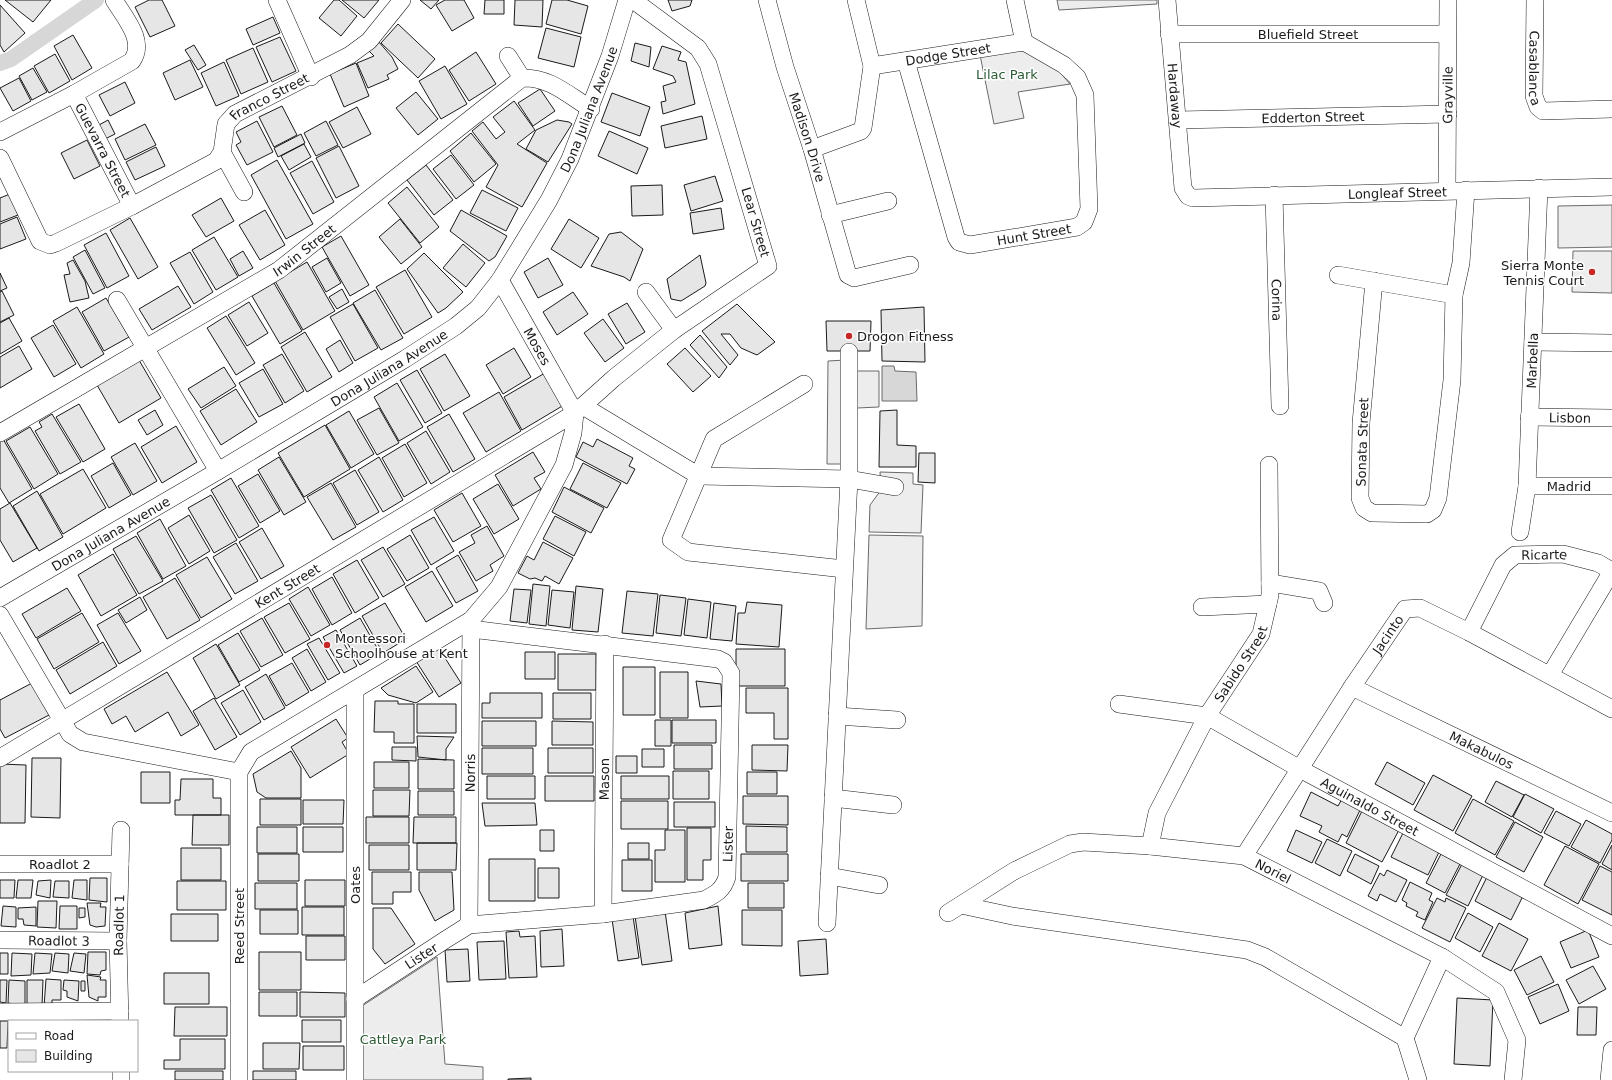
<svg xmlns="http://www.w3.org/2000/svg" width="1612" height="1080" font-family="'DejaVu Sans',sans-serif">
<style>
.built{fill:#ededed;stroke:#6a6a6a}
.water{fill:#d7d7d7;stroke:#6a6a6a}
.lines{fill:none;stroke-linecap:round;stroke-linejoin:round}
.canal{stroke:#d7d7d7;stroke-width:16}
.building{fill:#e6e6e6;stroke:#1a1a1a}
.minor-casing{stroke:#1a1a1a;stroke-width:18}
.minor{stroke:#fff;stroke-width:17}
.poi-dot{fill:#c62828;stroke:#fff;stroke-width:1.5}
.labels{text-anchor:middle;stroke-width:3;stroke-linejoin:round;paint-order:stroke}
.street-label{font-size:13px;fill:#1a1a1a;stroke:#fff}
.park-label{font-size:13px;fill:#2b5a34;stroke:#fff}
.poi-label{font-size:13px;fill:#1a1a1a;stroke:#fff;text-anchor:start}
</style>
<rect width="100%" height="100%" fill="#fff"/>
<path class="built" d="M1057 0H1157V4L1059 10Z
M1023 49 1058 70 1070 84 1018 92 1024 118 994 124 980 55Z
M1612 205V247L1558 248V206Z
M1573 251H1612V293L1572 292Z
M846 360 845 464H827L828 361Z
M857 371H879V407L857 408Z
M880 472 913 473V484L923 485 921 533 869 532 870 505 881 490Z
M869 535 923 536 922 626 866 629Z
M437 957 445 1064 483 1067V1080H361L362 1006Z"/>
<path class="water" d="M882 366H894L895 371 916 372 917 401H882Z"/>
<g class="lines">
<path class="canal" d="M0 63 11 59 96 0"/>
</g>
<path class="building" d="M5 0H51L33 22Z
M149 0H162L175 26 150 37 135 7Z
M334 0H339L357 16 341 36 319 18Z
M342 0H379L364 18Z
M420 0H439L431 9Z
M445 0H464L474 18 452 31 436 5Z
M485 0H504V14H484Z
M515 0H543L542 27 514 25Z
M552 0H567L588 6 581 34 546 24Z
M668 0H692L690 6 672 11Z
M0 5 25 33 4 52 0 45Z
M273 17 280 33 253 45 246 29Z
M398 24 435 59 418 78 381 43Z
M546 28 581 37 574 67 538 58Z
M73 35 92 68 72 80 54 46Z
M280 37 296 71 272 82 256 47Z
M378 41 392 57 398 69 387 75 389 79 368 88 357 63 374 56 368 50Z
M635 43 651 47 649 67 631 61Z
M194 45 206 65 198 70 185 50Z
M662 46 681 52 678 60 686 62 695 104 663 114 661 102 666 101 663 86 676 82 673 76 653 69Z
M253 48 268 82 241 94 226 60Z
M476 52 496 84 469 101 449 70Z
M55 54 70 81 49 93 34 66Z
M190 60 203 87 175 100 163 73Z
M224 62 239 96 216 106 201 73Z
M356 63 369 96 344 107 330 74Z
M445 66 467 104 441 119 419 81Z
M33 68 47 92 32 100 19 76Z
M19 78 31 101 13 111 0 88Z
M125 82 135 103 110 116 99 95Z
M540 89 555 111 533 126 518 103Z
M416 92 438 119 418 135 396 108Z
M612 93 650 107 640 136 601 122Z
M514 101 535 130 517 144 547 163 522 207 486 187 498 165 472 131 483 122 496 139 505 132 493 117Z
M282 106 297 135 274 147 259 117Z
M357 107 371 134 343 148 329 122Z
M702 116 707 139 665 148 661 126Z
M108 120 115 134 105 139 99 125Z
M557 120 569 122 572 124 548 162 526 149 536 130Z
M257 121 273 152 247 165 236 145 241 142 236 132Z
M326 121 338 145 316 156 304 133Z
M145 124 156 145 125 160 115 139Z
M609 131 648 148 637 174 598 156Z
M471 133 496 164 474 182 450 151Z
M301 134 305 143 278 157 274 148Z
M87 140 100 166 74 179 61 153Z
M304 144 311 157 289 170 281 156Z
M339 146 359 186 336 198 316 158Z
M156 147 165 166 135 180 126 162Z
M451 155 474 185 456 199 433 169Z
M277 160 313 224 286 239 251 175Z
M312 161 334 202 313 214 290 173Z
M426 165 453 200 434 215 407 180Z
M715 176 723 201 691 211 684 185Z
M662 185 663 215 632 216 631 186Z
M407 187 439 227 420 243 388 203Z
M482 190 518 208 506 231 470 213Z
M10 194 18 215 0 222V198Z
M221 198 234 221 206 237 192 215Z
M721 208 724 229 693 234 690 213Z
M265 210 285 245 260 260 239 225Z
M461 210 507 236 495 257 489 261 450 231Z
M17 217 26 239 0 249V224Z
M130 218 158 267 138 279 110 230Z
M400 219 422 247 401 264 379 237Z
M569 219 599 238 581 268 551 249Z
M621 232 643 249 630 281 624 277 591 266 609 234Z
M106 233 129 276 107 288 84 245Z
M341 236 369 285 350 296 322 247Z
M214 237 238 277 216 290 192 250Z
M463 244 485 263 466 287 443 268Z
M85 250 105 288 93 294 73 257Z
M243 251 253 268 239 276 230 259Z
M190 252 213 292 194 304 170 263Z
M424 253 463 292 446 308 438 313 407 269Z
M700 255 706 283 705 286 681 301 671 299 667 279Z
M327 258 341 283 326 292 312 267Z
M548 258 563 285 538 298 524 272Z
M73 260 85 281 89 298 70 302 64 275 70 274 67 263Z
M307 262 335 311 303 330 275 281Z
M405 270 432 317 404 334 376 287Z
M0 273 7 288 0 291Z
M274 283 302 331 280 344 252 296Z
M178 286 191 307 152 330 139 309Z
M342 289 349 302 337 309 329 297Z
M375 290 403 338 381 350 353 303Z
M2 291 14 315 0 322V292Z
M573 292 588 314 557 335 543 312Z
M106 298 129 337 104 351 82 312Z
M249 302 268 333 247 346 228 315Z
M627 303 645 332 626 344 608 314Z
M353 304 378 348 355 361 330 317Z
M737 304 775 342 757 355 741 348 730 334H721L738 355 730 365 702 331Z
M77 307 104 354 81 368 53 321Z
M924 307 925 362 882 361 881 310Z
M226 316 255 363 236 375 207 328Z
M9 318 22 341 0 354V323Z
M603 319 624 348 605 362 584 333Z
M826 321H871L870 351H827Z
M53 325 76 364 54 377 31 338Z
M305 332 332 377 307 392 281 347Z
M700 335 727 367 719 378 690 345Z
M340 340 353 363 339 372 326 349Z
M19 346 32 369 0 388V357Z
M514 348 531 377 503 394 486 365Z
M685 348 711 376 693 392 667 364Z
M282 354 304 391 285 403 263 365Z
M445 354 470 396 444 411 420 369Z
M139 360 161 398 119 423 97 385Z
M224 367 236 386 201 408 188 389Z
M263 369 283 404 259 417 239 383Z
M417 370 442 413 425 423 400 380Z
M545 373 564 405 522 430 504 397Z
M397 383 423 427 399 441 374 397Z
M236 389 257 422 221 445 200 411Z
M499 392 521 431 486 452 463 413Z
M79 404 105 449 83 462 56 417Z
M379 408 399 443 377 455 357 420Z
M155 410 163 425 147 435 138 420Z
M897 410V445L916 446V467H879L880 411Z
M349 411 374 454 351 468 326 425Z
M52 414 81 462 60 474 35 431 42 427 39 422Z
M449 414 475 459 453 472 427 427Z
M325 425 350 469 304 497 278 453Z
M176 426 197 462 162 483 141 447Z
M30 427 58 474 34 489 6 441Z
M426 431 450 472 431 484 407 443Z
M3 439 32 489 9 503 0 488V441Z
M597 439 633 458 629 466 635 469 627 484 576 457 583 442 593 447Z
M135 443 157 481 133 495 111 457Z
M405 444 427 483 404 497 382 458Z
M533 452 545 472 534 478 541 489 513 506 495 475Z
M919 453H935V483L918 482Z
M279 457 306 502 284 515 258 470Z
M379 457 403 500 383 512 358 470Z
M113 463 131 495 109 508 91 476Z
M583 463 621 483 607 508 570 489Z
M83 469 106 508 63 534 40 494Z
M355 470 379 512 357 525 333 483Z
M258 474 280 511 260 523 238 486Z
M231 478 259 526 239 538 211 490Z
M331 483 356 527 333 540 307 497Z
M498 484 519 519 494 534 473 499Z
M564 487 604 508 591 533 552 512Z
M37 491 63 537 39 551 13 506Z
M462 493 481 526 453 542 434 510Z
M211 495 237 540 214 553 188 508Z
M10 503 37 548 13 562 0 540V509Z
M189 515 210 551 189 564 168 528Z
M555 516 586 532 574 556 543 539Z
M434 517 454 551 431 565 411 530Z
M160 519 186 566 163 579 137 533Z
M487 526 504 556 490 565 493 571 476 581 459 552 475 543 471 535Z
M262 528 284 566 261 579 239 542Z
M410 535 429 568 407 581 387 549Z
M136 536 163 581 139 594 113 549Z
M543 542 573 558 559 584 545 576 542 581 535 578 530 579 518 573 527 556 534 560Z
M236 543 258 581 235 594 213 557Z
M383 547 405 584 383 597 361 560Z
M113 554 137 595 101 616 78 575Z
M458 555 478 591 456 603 436 568Z
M207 557 232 599 201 618 176 575Z
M357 560 379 598 355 613 333 574Z
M432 571 453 606 426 622 405 587Z
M332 577 352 613 332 625 312 589Z
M175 578 200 620 167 639 143 597Z
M533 584 550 586 546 626 529 624Z
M576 586 603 589 598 632 572 630Z
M308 587 330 625 311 636 289 599Z
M67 588 81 611 36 638 22 614Z
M514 589 531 590 527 623 510 621Z
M552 590 574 592 570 628 548 625Z
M627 591 658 594 653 636 622 633Z
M660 595 686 598 681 636 656 633Z
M140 597 147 610 126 623 118 610Z
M688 599 711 602 707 638 684 635Z
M747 602 782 605 779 647 736 644 738 613H745Z
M289 603 310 639 285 653 264 617Z
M385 603 406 639 383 653 362 616Z
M714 603 736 606 732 641 710 639Z
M82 613 99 642 54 669 37 639Z
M118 613 141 651 119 664 97 625Z
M262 618 283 655 261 667 240 631Z
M360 618 380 653 360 665 340 630Z
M336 630 357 666 344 673 323 637Z
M238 633 260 670 239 682 218 645Z
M319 638 340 673 328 680 307 644Z
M103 642 117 666 70 694 56 670Z
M216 644 240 685 216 699 193 658Z
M438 647 461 683 439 697 416 661Z
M307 649 326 682 311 691 292 658Z
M736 649H785V686H736Z
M525 652H555V679H525Z
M558 654H596V690H558Z
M292 663 309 692 286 706 269 676Z
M416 666 433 692 416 703 388 695 381 688Z
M623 667H655V715H623Z
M167 672 199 725 181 736 168 712 135 732 126 716 112 724 104 709Z
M660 672H688V718H660Z
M266 674 285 708 264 720 245 687Z
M696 681 721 684 722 706 700 707Z
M32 683 49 715 5 738 0 729V700Z
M746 688H788V739H774V713H746Z
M243 690 261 722 240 735 221 703Z
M490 693H542V718H482V703H490Z
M553 693H591V719H553Z
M214 698 237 737 215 750 193 711Z
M375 701H398V704H414V743H394V732H374Z
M417 704H456V733H417Z
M336 719 348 738 342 742 349 754 310 778 291 747Z
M655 720H671V746H655Z
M672 720H716V743H672Z
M482 721H536V746H482Z
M552 721 593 722V745H552Z
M417 736 454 737 446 749V760L418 757Z
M674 745H712V769H674Z
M752 745H788L787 771 752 770Z
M392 747H416V761L392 760Z
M482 748H533V774H482Z
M548 748H593V773H548Z
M642 749H664V767H642Z
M291 751 301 768V798H266L257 792 253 774Z
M616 756H637V773H616Z
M32 758H61L60 818 31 817Z
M418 759 454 760V789H418Z
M374 762H409V788H374Z
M1387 762 1425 783 1413 805 1375 784Z
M0 764 26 765 25 823H0Z
M673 771H709V799H673Z
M141 772H170V803H141Z
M747 772H777V794H747Z
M1433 775 1472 796 1453 831 1414 810Z
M487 776H535V799H487Z
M545 776H594V801H545Z
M621 776H669V799H621Z
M181 779H213V798H221V815H175V800H180Z
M1496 781 1524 795 1512 817 1485 802Z
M373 790H410L409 816H373Z
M418 791H454V815H418Z
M1311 792 1338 806 1343 797 1362 806 1347 837 1342 834 1338 842 1319 832 1322 826 1300 816Z
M1525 794 1554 809 1541 833 1513 817Z
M743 796H788V825L743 824Z
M260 799H301V825H260Z
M1473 799 1514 821 1495 855 1455 833Z
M303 800H344L343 824H303Z
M621 801H668V829H621Z
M674 802H715V827H674Z
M482 803H535L537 825 485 826Z
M1362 811 1399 830 1382 862 1346 843Z
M1556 811 1581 824 1569 846 1544 833Z
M193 815H229V845H192Z
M366 817H409V843H366Z
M414 817H456V843H413Z
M1586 820 1612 834V840L1600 863 1571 847Z
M1515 822 1543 837 1524 872 1496 857Z
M746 826 787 827V852H746Z
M257 827H297V853H257Z
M303 827H343V852H303Z
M687 828H711V860H703V880H687Z
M540 830H554V851H540Z
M665 830H685V882H655V850H665Z
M1296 830 1322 842 1312 863 1287 851Z
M1403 833 1439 852 1428 875 1391 857Z
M1327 839 1352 851 1340 876 1315 863Z
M417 843H457L456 870H417Z
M628 843H649V859H628Z
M369 845H409V870H369Z
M1612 845V870L1602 864Z
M1565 846 1599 864 1578 904 1544 885Z
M181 848H221V880H181Z
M258 854H299V881H258Z
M741 854H788V881H741Z
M1355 854 1379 866 1371 884 1347 871Z
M1441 854 1460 864 1445 893 1426 883Z
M489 859H535V901H489Z
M622 860H652V891H622Z
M1462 864 1483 875 1468 906 1446 895Z
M1600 866 1612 872V915L1582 900Z
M538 868H559V898H538Z
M1387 870 1407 880 1396 902 1380 894 1377 901 1368 896 1380 873 1384 876Z
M372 872H411V892H393V904H372Z
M419 872H452L454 910 435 921 419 890Z
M1487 877 1523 896 1511 920 1475 901Z
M90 878H107V902L89 900Z
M0 880H15L14 898H0Z
M18 880H33L31 898H16Z
M51 880 50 898 36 895 38 881Z
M74 880H87V900L72 898Z
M305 880H345V906H305Z
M55 881H69V898L53 897Z
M177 881H226V910H177Z
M1410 882 1432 893 1429 900 1433 902 1425 920 1416 916 1418 912 1406 906 1407 903 1402 900Z
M255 883H297V909H255Z
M748 883H784V908H748Z
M1437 898 1445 902 1446 898 1466 908 1450 942 1422 928Z
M38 901H57L56 928 37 927Z
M87 903H101L100 907H106L105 926 96 927 90 925Z
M3 906 16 907V927L1 926Z
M60 906H77V929H59Z
M718 906 722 945 689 949 685 913Z
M36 907V926L24 925 23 919H18V908Z
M302 907H344V935H302Z
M79 908H85V917L79 918Z
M373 908H391L415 944 385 964 373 949Z
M260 910H298V934H260Z
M742 910H782V946L742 945Z
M665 911 672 961 642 965 635 916Z
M1468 913 1493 927 1480 952 1455 938Z
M171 914H218V941H171Z
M633 916 639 958 618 961 612 919Z
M1499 923 1528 939 1511 971 1482 956Z
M562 929 564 966 541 967 540 931Z
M1588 930 1599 957 1571 968 1560 942Z
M519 931 520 937 535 936 537 977 509 978 506 932Z
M306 936H345V960H306Z
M826 939 828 974 800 976 798 941Z
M504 941 506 979 479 980 477 942Z
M468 949 470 981 447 982 445 950Z
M88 952H106V970L101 971 100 975 87 974Z
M259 952H301V990H259Z
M0 953H8V974H0Z
M12 953 32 954 31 975 11 976Z
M35 953 52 954 50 973 33 974Z
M55 953 69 954 68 973 52 971Z
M74 953 86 954 84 973 70 971Z
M1541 956 1554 982 1527 995 1514 970Z
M1593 966 1606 989 1579 1004 1566 980Z
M164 973H209V1004H164Z
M87 975 101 977 100 980H106V997H98V1001L89 997Z
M46 979 61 980V1000H52V1008L44 1007Z
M0 980H7L6 1003 0 1002Z
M9 980 25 981V1006L8 1003Z
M27 980H43L42 1006 27 1005Z
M64 980 79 981 78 1001 67 997V991L63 990Z
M81 981H85V991H81Z
M1558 984 1569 1011 1540 1024 1528 997Z
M259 992H297V1016H259Z
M300 992 345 993V1017H300Z
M1457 998 1493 1000 1490 1066 1454 1064Z
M175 1007H227V1036H174Z
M1578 1007H1597L1596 1035H1577Z
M302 1020H341V1042H302Z
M0 1021H8L7 1048H0Z
M180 1039H225V1069H164V1060H180Z
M263 1043H300L299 1069H263Z
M303 1046H344V1070H303Z
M175 1071H223V1080H175Z
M253 1071H296V1080H253Z
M531 1078V1080H508V1079Z"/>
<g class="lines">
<g class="minor-casing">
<g id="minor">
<path d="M277 0 311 77"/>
<path id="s1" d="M767 0 785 67 812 149 848 275 854 278 910 265"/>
<path d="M1015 0 1024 42"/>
<path id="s2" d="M1167 0 1183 188 1188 196 1193 198 1612 187"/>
<path id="s3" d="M1535 0 1534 96 1538 107 1543 111 1612 109"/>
<path id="s4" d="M1169 34H1447"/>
<path d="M508 56 522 78"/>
<path id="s5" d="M906 61 956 237 959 242 970 245 1077 227 1084 222 1089 209 1085 95 1077 77 1064 65 1024 42"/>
<path id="s6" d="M872 66 1024 42"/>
<path id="s7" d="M74 94 132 206"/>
<path id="s8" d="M1178 120 1448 114"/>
<path d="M0 132 74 94 132 61C146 41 125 18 114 0"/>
<path d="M812 149 861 131 863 128 872 66 856 0"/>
<path d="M222 152 244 192"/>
<path id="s9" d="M0 158 40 241 50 245 56 243 132 206 216 161 222 152 226 124 235 114 350 55 369 41 402 0"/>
<path id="s10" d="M1447 191 1448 0"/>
<path id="s11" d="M1274 195 1280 406"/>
<path d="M830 215 888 201"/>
<path d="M1338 275 1454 295"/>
<path id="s12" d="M500 280 575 413"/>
<path d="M1374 281 1361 423 1360 498 1364 508 1372 513 1427 514 1433 510 1438 498 1452 380 1454 295 1461 263 1466 190"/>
<path d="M646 292 674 330"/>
<path d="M117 300 218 471"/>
<path d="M1533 342 1612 343"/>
<path d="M804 384 714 439 671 540 688 552 844 569"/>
<path d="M583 406 699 476 849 479 895 487"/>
<path id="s13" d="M1529 417 1612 418"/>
<path id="s14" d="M0 433 279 270 522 78C550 77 568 95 591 109"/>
<path id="s15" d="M1527 486H1612"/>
<path id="s16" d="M1520 532 1527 486 1539 188"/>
<path d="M1270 583 1319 591 1324 603"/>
<path id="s17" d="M0 598 218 471 405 359 456 326 478 308 500 280 549 200 570 159 610 56 627 0"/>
<path d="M1202 607 1268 604"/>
<path d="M0 615 70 734 83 742 239 772"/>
<path id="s18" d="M1469 632 1503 565 1515 555 1563 554 1598 563 1612 571"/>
<path d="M1550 675 1612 571"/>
<path id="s19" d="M1352 687 1612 813"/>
<path d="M355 691V1080"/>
<path id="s20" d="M1119 704 1207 716 1300 769 1612 936"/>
<path d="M837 716 897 720"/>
<path id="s21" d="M0 758 575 413 614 378 674 330 768 266 708 64 698 48 633 0"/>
<path d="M833 798 893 805"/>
<path id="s22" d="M1150 846 1157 813 1207 716 1261 634 1270 595 1269 465"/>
<path id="s23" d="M1244 856 1352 687 1405 609 1420 608 1469 632 1612 709"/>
<path id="s24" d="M0 864H120"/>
<path d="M829 876 879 885"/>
<path d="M961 905 1012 916 1247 950 1265 957 1405 1038"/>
<path id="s25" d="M948 913 1014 871 1070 844 1083 842 1150 846 1244 856 1442 957 1496 992 1517 1040 1513 1080"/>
<path id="s26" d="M603 914 605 644"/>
<path d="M827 923 849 479V352"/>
<path id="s27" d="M469 925 471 620"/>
<path id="s28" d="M0 940 118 941"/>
<path id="s29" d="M355 999 445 940 469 925 603 914 704 900C716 894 723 890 727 877L731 673 724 662 718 659 471 629"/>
<path d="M0 1012 120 1011"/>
<path id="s30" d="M120 1021 118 941 121 830"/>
<path d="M1405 1038 1442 957"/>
<path d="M1405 1038 1418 1080"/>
<path d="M121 1071V1080"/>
<path d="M239 1080V772L251 752 471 620 499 587 564 465 573 433 575 413"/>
<path d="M1609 1080 1612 1050"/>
</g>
</g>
<use href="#minor" class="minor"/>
</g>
<g class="poi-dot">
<circle cx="1592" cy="272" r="4"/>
<circle cx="849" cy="336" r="4"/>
<circle cx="327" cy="645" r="4"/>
</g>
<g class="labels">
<g class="street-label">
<text dy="5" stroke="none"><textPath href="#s4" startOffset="139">Bluefield Street</textPath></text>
<text dy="5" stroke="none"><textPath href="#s6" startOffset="77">Dodge Street</textPath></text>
<text dy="5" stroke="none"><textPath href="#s3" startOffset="68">Casablanca</textPath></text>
<text dy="5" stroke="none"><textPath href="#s10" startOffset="96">Grayville</textPath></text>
<text dy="5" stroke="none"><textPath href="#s2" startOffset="96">Hardaway</textPath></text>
<text dy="5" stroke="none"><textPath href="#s9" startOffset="380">Franco Street</textPath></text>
<text dy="5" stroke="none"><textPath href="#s17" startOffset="788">Dona Juliana Avenue</textPath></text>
<text dy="5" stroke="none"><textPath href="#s8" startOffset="135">Edderton Street</textPath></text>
<text dy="5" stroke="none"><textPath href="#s1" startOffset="143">Madison Drive</textPath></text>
<text dy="5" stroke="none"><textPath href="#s7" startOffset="63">Guevarra Street</textPath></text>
<text dy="5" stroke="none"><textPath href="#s2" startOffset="408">Longleaf Street</textPath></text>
<text transform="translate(756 222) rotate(74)" y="5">Lear Street</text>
<text dy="5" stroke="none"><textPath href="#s5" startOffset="265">Hunt Street</textPath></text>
<text dy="5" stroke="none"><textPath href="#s14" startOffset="355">Irwin Street</textPath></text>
<text dy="5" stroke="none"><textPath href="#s11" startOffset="105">Corina</textPath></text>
<text dy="5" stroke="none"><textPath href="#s12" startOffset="76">Moses</textPath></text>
<text dy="5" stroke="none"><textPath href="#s16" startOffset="172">Marbella</textPath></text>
<text dy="5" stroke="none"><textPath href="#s17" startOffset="452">Dona Juliana Avenue</textPath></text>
<text dy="5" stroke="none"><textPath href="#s13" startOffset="41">Lisbon</textPath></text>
<text transform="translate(1362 442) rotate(-88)" y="5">Sonata Street</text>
<text dy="5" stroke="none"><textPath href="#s15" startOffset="42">Madrid</textPath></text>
<text dy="5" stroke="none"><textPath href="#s17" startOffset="128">Dona Juliana Avenue</textPath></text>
<text dy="5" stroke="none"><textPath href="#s18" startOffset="120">Ricarte</textPath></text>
<text dy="5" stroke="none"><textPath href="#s21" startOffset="335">Kent Street</textPath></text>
<text dy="5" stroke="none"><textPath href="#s23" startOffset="264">Jacinto</textPath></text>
<text dy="5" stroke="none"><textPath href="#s22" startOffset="205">Sabido Street</textPath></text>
<text dy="5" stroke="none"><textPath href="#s19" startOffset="144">Makabulos</textPath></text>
<text dy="5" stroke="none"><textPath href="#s27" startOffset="152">Norris</textPath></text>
<text dy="5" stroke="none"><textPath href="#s26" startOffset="135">Mason</textPath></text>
<text dy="5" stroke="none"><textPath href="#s20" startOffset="275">Aguinaldo Street</textPath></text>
<text dy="5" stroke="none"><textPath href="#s29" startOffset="439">Lister</textPath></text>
<text dy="5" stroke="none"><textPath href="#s24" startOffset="60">Roadlot 2</textPath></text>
<text dy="5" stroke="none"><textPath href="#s25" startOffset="348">Noriel</textPath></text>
<text transform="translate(355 885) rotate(-90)" y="5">Oates</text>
<text dy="5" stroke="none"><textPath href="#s30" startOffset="96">Roadlot 1</textPath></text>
<text transform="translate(239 926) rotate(-90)" y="5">Reed Street</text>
<text dy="5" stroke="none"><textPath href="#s28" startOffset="59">Roadlot 3</textPath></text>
<text dy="5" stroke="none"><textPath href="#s29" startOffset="79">Lister</textPath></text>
</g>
<g class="park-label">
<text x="1007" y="79">Lilac Park</text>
<text x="403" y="1044">Cattleya Park</text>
</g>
<g class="poi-label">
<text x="1584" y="270" text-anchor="end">Sierra Monte<tspan x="1584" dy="15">Tennis Court</tspan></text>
<text x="857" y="341">Drogon Fitness</text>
<text x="335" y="643">Montessori<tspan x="335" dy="15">Schoolhouse at Kent</tspan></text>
</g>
</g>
<rect x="8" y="1020" width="130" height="52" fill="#ffffff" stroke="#a3a3a3"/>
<rect x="16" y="1033" width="20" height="6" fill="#ffffff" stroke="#a3a3a3"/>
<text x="44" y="1040" font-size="12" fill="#1a1a1a">Road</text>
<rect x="16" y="1050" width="20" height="12" fill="#e6e6e6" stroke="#a3a3a3"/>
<text x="44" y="1060" font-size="12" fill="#1a1a1a">Building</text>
</svg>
